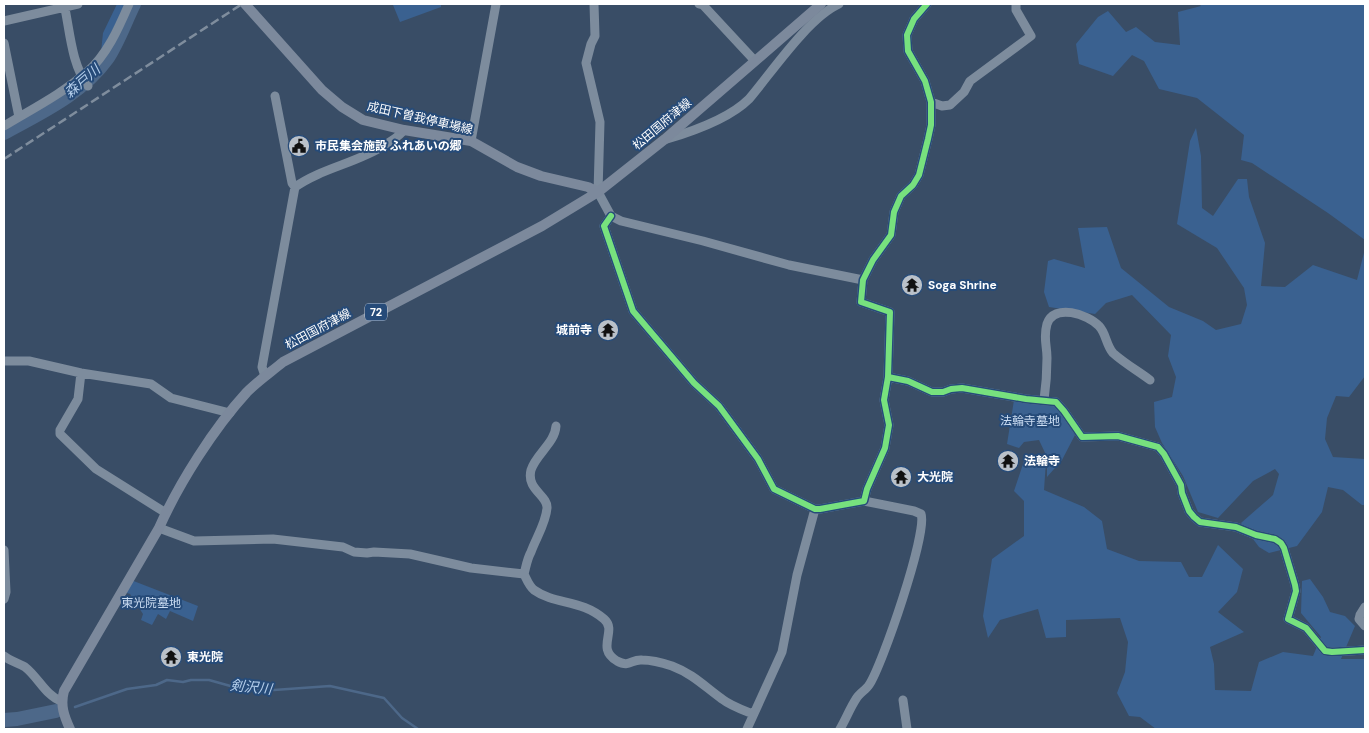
<svg xmlns="http://www.w3.org/2000/svg" width="1369" height="733" font-family="'DM Sans','Noto Sans JP',sans-serif">
<style>
.green{fill:#3a6190}
.lines{fill:none;stroke-linecap:round;stroke-linejoin:round}
.stream{stroke:#4d6889;stroke-width:2.5}
.river{stroke:#4d6889;stroke-width:14}
.minor{stroke:#7d8c9d;stroke-width:9}
.major{stroke:#7c899c;stroke-width:10}
.rail{stroke:#7f8d9d;stroke-width:2.5;stroke-dasharray:9 4;stroke-linecap:butt}
.cycleway-casing{stroke:#264b79;stroke-width:9}
.cycleway{stroke:#77e17e;stroke-width:6}
.labels{text-anchor:middle;stroke-width:4;stroke-linejoin:round;paint-order:stroke}
.shield{fill:#264b79;stroke:#bec9d7;stroke-width:1}
.shield-label{font-size:11px;font-weight:bold;fill:#fff}
.street-label{font-size:12px;fill:#fff;stroke:#264b79}
.poi-label{font-size:12px;font-weight:bold;fill:#fff;stroke:#264b79;text-anchor:start}
.park-label{font-size:12px;fill:#cbddf3;stroke:#264b79}
.water-label{font-size:14px;font-style:italic;fill:#b4ceeb;stroke:#264b79}
</style>
<rect width="100%" height="100%" fill="#394d66"/>
<path class="green" d="M117 4H126L101 52 103 33Z
M395 4H441V7L400 22 393 5Z
M1199 4H1365V240L1328 213 1252 163 1241 160 1244 135 1197 98 1159 89 1144 61 1132 55 1113 76 1079 64 1076 44 1098 17 1108 11 1126 32 1136 27 1155 42 1180 45 1178 12 1201 6Z
M1196 128 1201 156 1202 208 1213 216 1238 179H1247L1249 197 1265 243 1261 286 1285 287 1313 265 1357 280 1365 249V376L1349 397 1336 396 1327 418 1325 439 1333 457 1365 459V505H1362L1343 490 1328 487 1322 512 1297 546 1269 553 1259 547 1241 523 1273 495 1279 474 1275 469 1253 481 1218 518 1198 512 1183 476 1162 443 1155 427 1154 402 1172 397 1176 377 1168 356 1171 335 1132 295 1106 303 1095 314 1049 307 1044 292 1048 261 1054 259 1085 268 1078 228 1107 227 1121 268 1169 307 1203 321 1216 330 1241 324 1247 305 1244 288 1217 248 1177 224 1190 141Z
M1014 400 1055 404 1062 413 1075 435 1062 460 1047 477V457L1039 440 1024 442 1019 448 1007 444Z
M1024 461H1046L1044 490 1084 507 1102 521 1107 549 1139 561 1181 562 1189 577H1202L1218 545 1243 569 1237 592 1218 612 1244 632 1210 647 1214 664 1215 690 1251 691 1259 662 1283 652 1313 656 1321 637 1301 613 1302 581 1310 579 1323 597 1330 612 1345 616 1355 626 1341 659H1365V729H1156L1140 717 1129 716 1117 693 1125 672 1128 642 1120 618 1066 620V637L1046 638 1038 609 1000 620 988 638 983 616 992 559 1024 536V501L1014 491Z
M131 580 198 606 193 621 170 611 166 619 158 614 152 625 141 620 143 614 130 594 124 592Z"/>
<g class="lines">
<path class="stream" d="M75 707 127 689 156 685 167 680 183 682 191 680H209L234 687 274 690 330 686 384 698 402 718 418 729"/>
<path class="river" d="M4 133C40 113 82 94 107 59 118 43 125 22 134 4
M4 720 17 719 56 711"/>
<path class="minor" d="M64 4C70 30 71 64 88 86
M594 4 595 36 591 44 586 63 600 122 598 192 611 216 621 221 703 241 789 265 863 280
M699 4 703 5 755 61
M4 21 78 4
M4 43 19 117
M275 96 292 183 295 187
M931 102 942 106 950 105 964 92 970 81 1031 36 1016 10V4
M4 126C32 109 62 94 87 72 107 55 119 27 129 4
M667 139C694 131 729 119 749 99 772 72 808 18 839 4
M471 141 496 4
M611 216 604 226 633 311 694 383 719 406 758 459 774 489 815 509H820L864 501 867 489 885 448 889 425 884 400 888 377 890 312 861 302 863 280 873 260 891 235 894 212 901 196 913 185 919 175 928 139 931 125V102L925 81 908 51 907 35 914 19 927 4
M4 361H29L81 373 151 384 171 398 230 413
M81 373 78 399 60 430V434L96 469 166 513
M265 376 262 367 295 187C322 168 357 163 385 145 392 140 399 137 404 130
M888 377 908 381 932 392H943L951 389 962 388 1026 399 1056 402 1064 411 1082 437 1118 436 1158 447 1164 454 1181 485 1182 493 1189 511 1194 517 1200 522 1236 527 1256 535 1275 539 1281 543 1284 548 1295 585 1296 591 1288 619 1306 628 1325 651 1332 652 1365 650
M1044 400C1046 386 1047 373 1047 358 1047 345 1043 338 1047 324 1054 303 1088 314 1099 326 1106 333 1106 345 1113 353 1124 363 1138 371 1150 380
M556 426C555 443 536 454 531 470 526 490 548 495 547 508 546 523 536 538 531 552 527 559 526 567 524 574 527 580 529 586 534 590 555 605 581 599 604 619 618 631 595 648 617 661 630 668 631 659 642 660 651 660 663 663 672 666 693 674 704 686 722 699 731 706 743 710 753 714
M159 528 194 541 273 539 343 547 354 552 367 553 374 552 410 554 471 568 524 574
M4 550 6 592 4 599
M1365 607 1360 615 1359 619 1365 626
M4 656C10 661 19 663 25 667 38 677 46 696 61 701
M903 700 907 729
M747 729 782 652 797 575 815 509
M840 729C846 719 850 708 856 699 859 693 866 690 869 685 882 666 928 532 921 514L914 511 864 501"/>
<path class="major" d="M245 4 322 90 342 107 363 120 404 130 471 141 517 167 541 176 588 187 598 192
M70 729C64 716 60 705 64 691L159 528C179 483 214 428 247 392 258 381 271 372 283 362L542 226 598 192 665 139 821 4"/>
<path class="rail" d="M4 159 242 4"/>
<g class="cycleway-casing">
<path id="cycleway" d="M611 216 604 226 633 311 694 383 719 406 758 459 774 489 815 509H820L864 501 867 489 885 448 889 425 884 400 888 377 890 312 861 302 863 280 873 260 891 235 894 212 901 196 913 185 919 175 928 139 931 125V102L925 81 908 51 907 35 914 19 927 4
M888 377 908 381 932 392H943L951 389 962 388 1026 399 1056 402 1064 411 1082 437 1118 436 1158 447 1164 454 1181 485 1182 493 1189 511 1194 517 1200 522 1236 527 1256 535 1275 539 1281 543 1284 548 1295 585 1296 591 1288 619 1306 628 1325 651 1332 652 1365 650"/>
</g>
<use href="#cycleway" class="cycleway"/>
</g>
<defs>
<g id="civic-disc" transform="scale(1.125)"><circle r="9.5" fill="#bac1c9" stroke="#264b79"/><path d="M-.6-6.5H3V-4.5H.6V-3L4-1V1h2V6H-6V1h2V-1L-.6-3ZM-1.2 2.5V6h2.4V2.5Z" fill="#111"/></g>
<g id="temple-disc" transform="scale(1.125)"><circle r="9.5" fill="#bac1c9" stroke="#264b79"/><path d="M0-6L5-2H3V0L6.5 2.5H4V6H1.5V3h-3V6H-4V2.5H-6.5L-3 0V-2H-5Z" fill="#111"/></g>
</defs>
<g fill-rule="evenodd">
<use href="#civic-disc" x="299" y="146"/>
<use href="#temple-disc" x="912" y="285"/>
<use href="#temple-disc" x="608" y="330"/>
<use href="#temple-disc" x="1008" y="461"/>
<use href="#temple-disc" x="901" y="477"/>
<use href="#temple-disc" x="171" y="657"/>
</g>
<g class="labels">
<rect class="shield" x="365" y="303.5" width="22" height="17" rx="4"/>
<g class="shield-label">
<text x="376" y="316">72</text>
</g>
<g class="street-label">
<text transform="translate(420 118) rotate(13)" y="4">成田下曽我停車場線</text>
<text transform="translate(662 124) rotate(-40)" y="4">松田国府津線</text>
<text transform="translate(318 329) rotate(-28)" y="4">松田国府津線</text>
</g>
<g class="poi-label">
<text x="315" y="150">市民集会施設 ふれあいの郷</text>
<text x="928" y="289">Soga Shrine</text>
<text x="592" y="334" text-anchor="end">城前寺</text>
<text x="1024" y="465">法輪寺</text>
<text x="917" y="481">大光院</text>
<text x="187" y="661">東光院</text>
</g>
<g class="park-label">
<text x="1030" y="425">法輪寺墓地</text>
<text x="151" y="607">東光院墓地</text>
</g>
<g class="water-label">
<text transform="translate(82 81) rotate(-41)" y="5">森戸川</text>
<text transform="translate(251 687) rotate(6)" y="5">剣沢川</text>
</g>
</g>
<rect width="1369" height="733" fill="none" stroke="#ffffff" stroke-width="10"/>
</svg>
